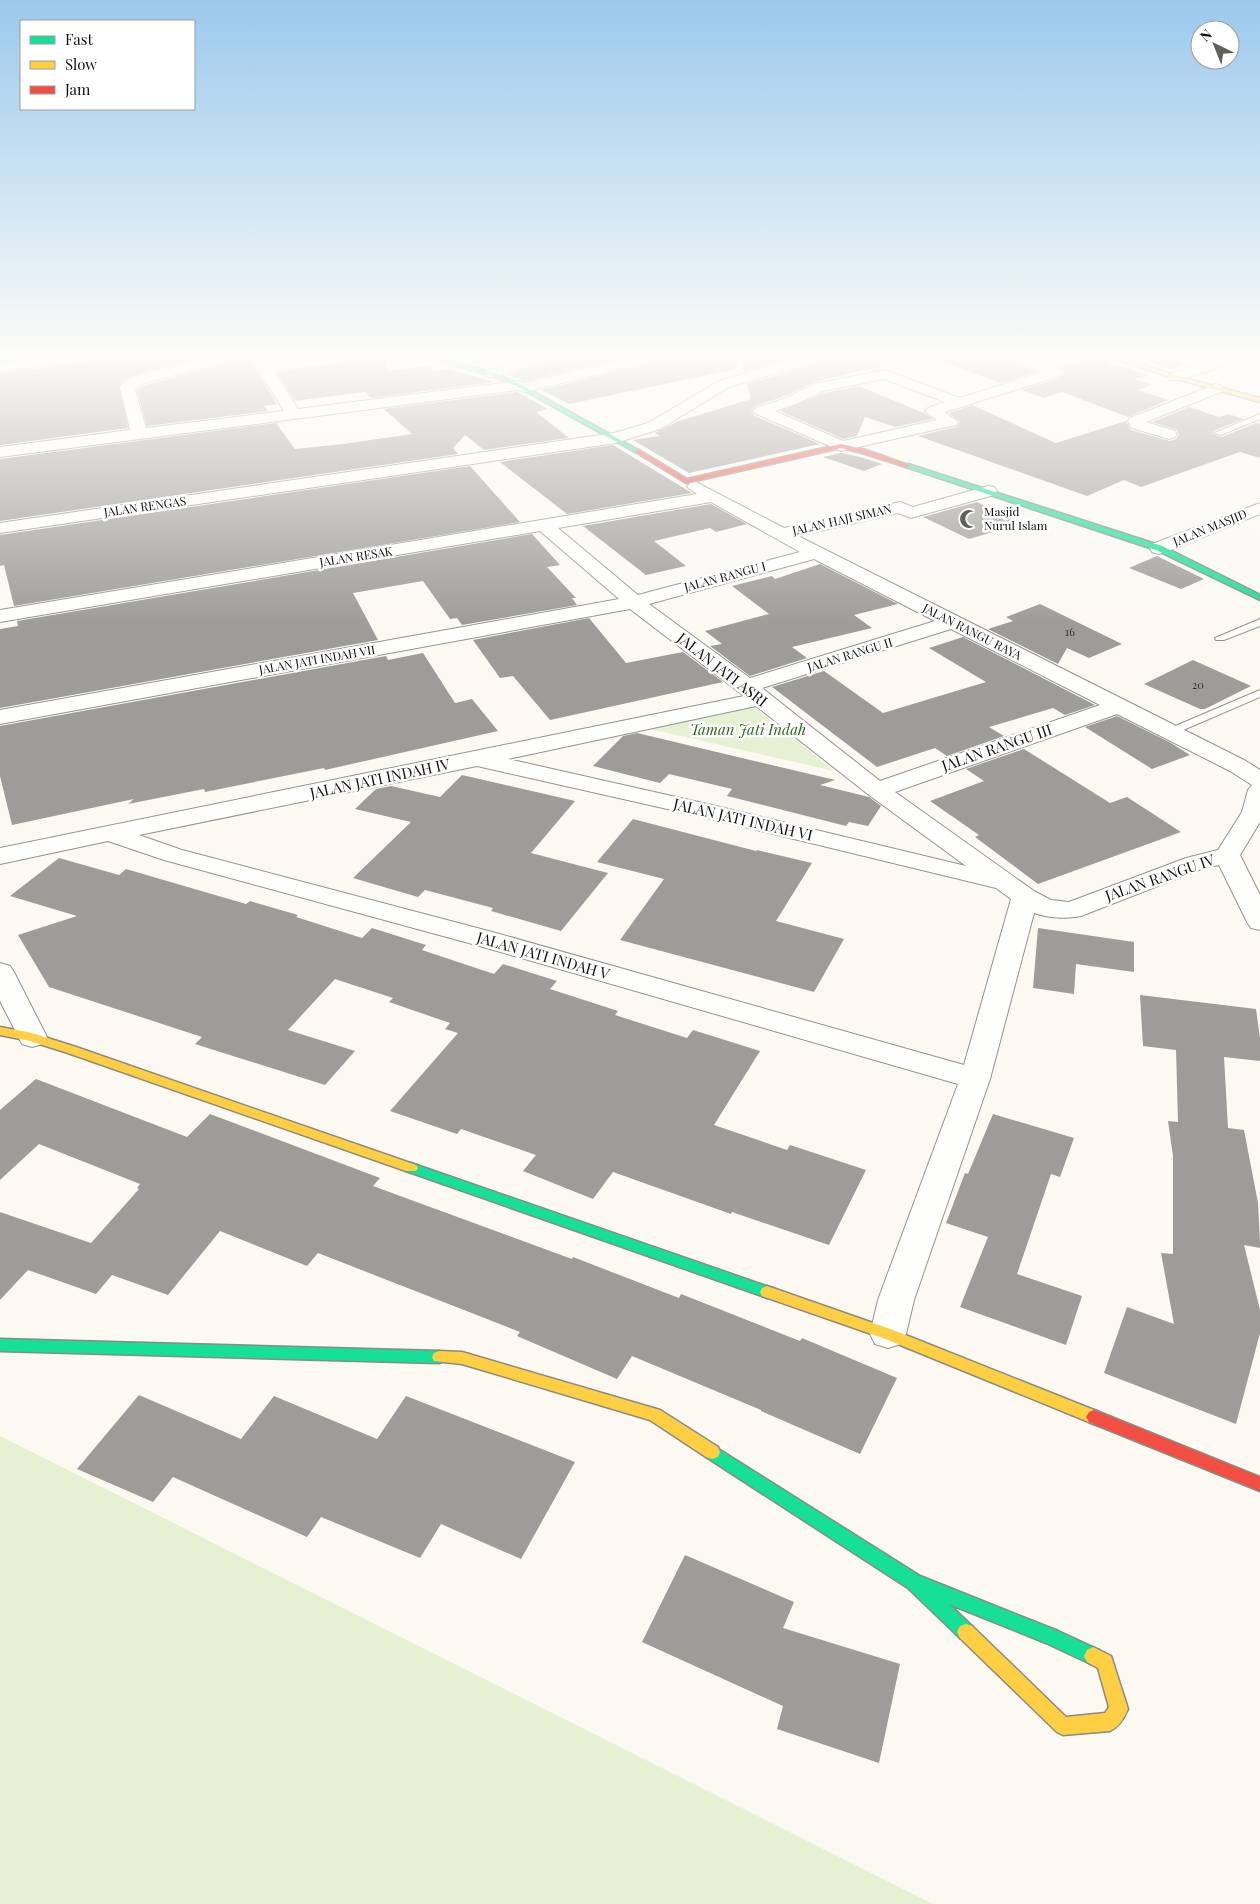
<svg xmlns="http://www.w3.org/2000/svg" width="1260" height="1904" font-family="'Playfair Display',serif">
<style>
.green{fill:#e6f0d2}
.building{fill:#9e9c98}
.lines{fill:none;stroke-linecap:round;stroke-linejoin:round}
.lane-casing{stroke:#949390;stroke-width:2}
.street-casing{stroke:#949390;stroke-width:2}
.fast-casing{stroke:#8b8a87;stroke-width:3}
.slow-casing{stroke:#8b8a87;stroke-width:3}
.jam-casing{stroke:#8b8a87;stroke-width:3}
.lane{fill:#fefefd;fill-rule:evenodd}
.street{fill:#fefefd;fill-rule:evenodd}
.fast{fill:#16e098;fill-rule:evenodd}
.slow{fill:#ffcf43;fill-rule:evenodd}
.jam{fill:#f24e42;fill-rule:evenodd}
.labels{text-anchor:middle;stroke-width:5;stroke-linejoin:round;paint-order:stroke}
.far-number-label{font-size:11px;fill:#313130}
.far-street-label{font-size:12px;fill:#0d0d0d;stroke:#fff}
.far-poi-label{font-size:12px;fill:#0d0d0d;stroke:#fff;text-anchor:start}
.street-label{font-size:15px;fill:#0d0d0d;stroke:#fff}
.park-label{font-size:15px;font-style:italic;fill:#33631f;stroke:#fff}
</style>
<rect width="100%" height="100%" fill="#fbf9f2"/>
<path class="green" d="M754 707 834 771 650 729Z
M0 1436 933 1904H0Z"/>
<path class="building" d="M122 358H201L146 371 125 380 119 386 128 428 0 445V374Z
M235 358H249L277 404 264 406 268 411 147 426 137 390 145 385 231 363Z
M351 358H387V371L428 366 433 371 449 369 494 382 371 398 365 392 295 401 277 373 347 363Z
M547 358H624L524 381 509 375 544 363Z
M659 358H735L736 369 569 404 541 390 655 363Z
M740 358H792L744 372Z
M823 358H879L880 367 814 382 785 396 755 406 751 411 755 416 820 444 689 473 633 440 660 436 655 433 676 422 751 399 747 384 820 363Z
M940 358H1009L1012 363 1036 372 1001 383 940 361Z
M1086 358H1107L1110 363 1149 375 1134 379 1152 385 1137 390 1169 400 1128 417 1062 392 1044 398 1021 390 1060 378 1065 372 1060 368 1082 363Z
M1136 358H1183L1184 365 1171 369Z
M859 386 926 414 933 419 895 427 865 417 857 436 843 439 780 411 824 393Z
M517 392 548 409 536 412 569 438 484 450 465 435 453 448 458 454 0 521V459L276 423 295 449 343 444 412 434 384 409Z
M972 405 1056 443 1126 421 1131 430 1170 441 1176 439 1179 435 1177 430 1152 422 1189 407 1219 417 1228 414 1244 419 1213 431 1212 434 1222 437 1256 423 1260 424V458L1240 452 1141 487 1124 480 1087 496 918 436 956 427 960 422 949 413Z
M613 445 692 493 567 514 500 462Z
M841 453 860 457 882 464 864 471 823 457Z
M470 466 520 522 14 606 4 565 0 566V535Z
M977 502 1021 524 969 539 923 517Z
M711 504 747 524 716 532 710 528 654 541 686 566 646 575 583 526Z
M532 534 560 565 547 567 576 598H572L577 605 462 625 457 618 450 619 423 581 353 593 378 640 0 708V629L18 626 17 621Z
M1157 556 1204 579 1181 589 1129 568Z
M820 564 898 604 854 615 872 628 792 647 807 658 750 676 710 646 722 644 705 631 769 614 732 586 772 576 775 579Z
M1040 604 1122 644 1089 658 1067 648 1058 664 988 629 1013 621 1006 617Z
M589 618 626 663 683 652 723 682 550 720 513 676 500 678 473 640Z
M963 637 1095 705 1065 715 1053 708 989 727 1004 736 947 756 935 748 877 767 772 687 824 671 883 713 986 682 929 648Z
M423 653 455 703 472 699 498 731 325 770 324 768 205 792 204 789 128 804 134 799 12 825 0 776V726L386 656 388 660Z
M1193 660 1251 686 1205 709H1200L1144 684Z
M1117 716 1171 743 1190 755 1152 769 1085 727Z
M637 733 835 780 820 785 869 797 881 806 868 826 849 822 846 826 727 796 732 789 669 774 660 783 593 766 623 736Z
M1024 749 1110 803 1127 797 1181 832 1038 884 975 837 979 835 930 801 984 781 966 769Z
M462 775 575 801 531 853 608 873 561 931 491 911 493 908 425 890 418 897 353 878 411 822 355 809 376 789 391 786 440 797Z
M633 819 756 851 757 850 812 863 776 921 844 939 814 992 620 940 664 879 597 862Z
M59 858 119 875 126 869 246 904 250 901 298 915 296 917 362 938 372 928 426 945 422 950 494 974 503 964 557 981 550 989 618 1011 615 1015 687 1038 693 1030 760 1051 714 1125 787 1150 790 1145 866 1170 829 1245 732 1212 731 1214 613 1172 593 1199 523 1171 536 1155 461 1129 457 1134 390 1111 458 1033 445 1029 450 1023 389 1002 393 998 335 979 288 1030 355 1051 325 1085 195 1044 202 1037 49 987 18 935 77 916 10 896Z
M1038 928 1134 942V972L1076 964 1074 994 1033 988Z
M1140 995 1256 1009 1260 1038V1061L1224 1057 1228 1128 1244 1130 1258 1203 1260 1242V1248L1244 1245 1260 1310V1333L1236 1424 1104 1373 1127 1307 1174 1324 1161 1253 1173 1254V1156L1168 1121 1178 1122 1176 1050 1143 1046Z
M36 1079 187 1137 210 1114 380 1178 373 1186 572 1259 573 1257 679 1298 681 1294 800 1341 802 1338 897 1378 860 1454 761 1411V1410L632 1356 617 1379 517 1336 520 1332 318 1253 307 1266 220 1231 168 1295 112 1275 96 1294 28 1270 0 1300V1212L91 1243 139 1189 137 1188 140 1184 39 1144 0 1180V1110Z
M993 1114 1074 1138 1060 1177 1051 1174 1017 1274 1082 1296 1066 1345 960 1307 988 1237 946 1223 965 1173 968 1174Z
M139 1395 241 1439 274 1396 377 1439 406 1396 575 1462 521 1559 441 1524 420 1558 321 1517 307 1537 173 1477 153 1502 77 1469Z
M685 1555 794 1602 783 1628 900 1664 879 1763 777 1729 783 1706 642 1642Z"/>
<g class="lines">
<g class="lane-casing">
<path id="lane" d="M1260 414V419L1221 435 1214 433Z
M1260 619V626L1224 640H1216L1215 638Z
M1260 690V697L1174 734H1166L1164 732 1166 730Z"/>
</g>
<g class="street-casing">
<path id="street" d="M43 358H83L81 361 76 362 0 372V364Z
M209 358H233L231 361 144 383 135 389 146 428 284 411 251 358H265L269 364 312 358H349L347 361 342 362 274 372 298 409 518 381 524 383 632 358H657L655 361 524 392 518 390 0 457V447L130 430 120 387C129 373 190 363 209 358Z
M524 358H545L543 361 497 377H487L485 374 487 371Z
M799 358H821L819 361 729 387 660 429 616 443 0 533V523L614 433 648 423 719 381Z
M1011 358H1031L1042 362 1059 358H1084L1082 361 1056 367 1063 372 1059 376 945 412 958 422 956 425 841 451 756 414 753 411 756 408 786 398 814 384 885 370 960 398 1042 372 1013 361ZM884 379 945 402 928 408 925 411 937 420 843 441 775 411 796 404 823 391Z
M1220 358H1241L1239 361 1180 380H1170L1168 377 1170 374Z
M1216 384 1221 386 1224 389 1221 392 1146 422 1175 431 1177 434 1175 437 1169 439 1132 428 1128 421 1130 418Z
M696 482 784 528 900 502 913 507 988 486 994 487 997 491 994 495 911 518 898 513 798 536 1246 761 1260 770V822L1240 855 1260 895V930L1251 928 1247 922 1219 865 1204 868 1081 916C1067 919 1048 918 1034 913L990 1079 914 1300 906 1334 901 1344 888 1348 875 1344 870 1334 878 1300 958 1084 476 945 164 860 108 841 0 864V848L744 696 630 609 0 724V710L619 599 540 531 0 622V610L697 494 687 487 690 483ZM711 502 800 552 638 595 558 528ZM814 559 935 621 750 678 649 604ZM951 629 1100 705 880 781 762 688ZM756 706 869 795 966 866 716 806 508 759ZM1117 714 1230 771 1252 785 1248 790 1242 812 1218 850 1186 858 1069 902 1051 900 1034 891 895 792ZM477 766 716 820 996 888 1011 899 964 1065 496 933 182 850 139 835Z
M1260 503V514L1166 552 1159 554 1152 552 1150 548 1152 544Z
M0 963 10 966 14 972 47 1037 42 1044 32 1047 22 1044 0 1001Z"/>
</g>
<g class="fast-casing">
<path id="fast" d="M12 358H32L0 363V359Z
M430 358H439L494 373 520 384 640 451 635 452 516 386 490 375Z
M908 464 1162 546 1260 595V600L1156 550 906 467V465Z
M411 1163 772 1288 774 1292 772 1296 767 1298 762 1296 406 1171 404 1168 406 1165Z
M0 1339 439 1351 444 1353 446 1357 444 1361 439 1363 0 1351Z
M712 1445 920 1576 1058 1631 1099 1650 1102 1656 1099 1662 1093 1665 1046 1643 949 1604 972 1626 975 1632 972 1638 966 1640 960 1638 908 1588 706 1457 704 1452 706 1447Z"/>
</g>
<g class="slow-casing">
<path id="slow" d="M1113 358H1122L1177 376 1260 398V402L1173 378Z
M0 1027 32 1033 76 1047 416 1165 418 1168 416 1171H406L68 1053 30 1041 0 1035Z
M767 1286 893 1330 1099 1412 1102 1417 1099 1422 1094 1424 1089 1422 883 1338 762 1296 760 1292 762 1288Z
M439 1351 462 1352 660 1410 718 1447 720 1452 718 1457 712 1459 706 1457 650 1420 462 1364 434 1361 432 1357 434 1353Z
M966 1624 972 1626 1066 1717 1105 1713 1109 1707 1098 1668 1087 1662 1084 1656 1087 1650 1093 1647 1111 1656 1128 1709C1124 1718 1119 1727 1110 1731L1063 1735 1057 1732 960 1638 957 1632 960 1626Z"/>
</g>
<g class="jam-casing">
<path id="jam" d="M841 444 866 450 911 466 906 467 862 453 841 448 686 483 634 451 639 450 687 479Z
M1094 1410 1260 1477V1491L1089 1422 1086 1417 1089 1412Z"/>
</g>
<use href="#lane" class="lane"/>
<use href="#street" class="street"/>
<use href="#fast" class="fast"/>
<use href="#slow" class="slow"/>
<use href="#jam" class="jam"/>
</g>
<linearGradient id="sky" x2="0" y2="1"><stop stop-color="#9bc9ed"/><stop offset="0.57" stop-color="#fdfcf9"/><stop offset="1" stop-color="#fdfcf9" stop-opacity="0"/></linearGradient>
<rect width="1260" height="625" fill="url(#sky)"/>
<defs>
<g id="mosque-bare" transform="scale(1.5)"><path d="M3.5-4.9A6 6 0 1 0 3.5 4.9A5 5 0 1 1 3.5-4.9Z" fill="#60605d" stroke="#fff" stroke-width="2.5" paint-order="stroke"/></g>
</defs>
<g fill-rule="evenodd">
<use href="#mosque-bare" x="969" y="519"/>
</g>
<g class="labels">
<g class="far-number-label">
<text x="1070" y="636">16</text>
<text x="1198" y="689">20</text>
</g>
<g class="far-street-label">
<text transform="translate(145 507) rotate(-8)" y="4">JALAN RENGAS</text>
<text transform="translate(842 520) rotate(-13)" y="4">JALAN HAJI SIMAN</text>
<text transform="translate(1210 528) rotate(-22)" y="4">JALAN MASJID</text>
<text transform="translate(356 557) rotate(-9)" y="4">JALAN RESAK</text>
<text transform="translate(725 577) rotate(-15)" y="4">JALAN RANGU I</text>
<text transform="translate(972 632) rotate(27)" y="4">JALAN RANGU RAYA</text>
<text transform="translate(850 655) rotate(-17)" y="4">JALAN RANGU II</text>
<text transform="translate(317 660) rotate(-10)" y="4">JALAN JATI INDAH VII</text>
</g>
<g class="far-poi-label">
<text x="984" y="516">Masjid<tspan x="984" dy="14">Nurul Islam</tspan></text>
</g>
<g class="street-label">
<text transform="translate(722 670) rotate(38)" y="5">JALAN JATI ASRI</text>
<text transform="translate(997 748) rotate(-19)" y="5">JALAN RANGU III</text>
<text transform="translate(380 779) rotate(-12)" y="5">JALAN JATI INDAH IV</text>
<text transform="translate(743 820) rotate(13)" y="5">JALAN JATI INDAH VI</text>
<text transform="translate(1160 878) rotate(-19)" y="5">JALAN RANGU IV</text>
<text transform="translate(543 956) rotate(16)" y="5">JALAN JATI INDAH V</text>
</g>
<g class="park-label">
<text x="748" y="735">Taman Jati Indah</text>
</g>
</g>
<rect x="20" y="20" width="175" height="90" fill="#ffffff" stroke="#9e9e9e"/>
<rect x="30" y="36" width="25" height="8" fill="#16e098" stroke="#9e9e9e"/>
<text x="65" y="45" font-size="15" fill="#0d0d0d">Fast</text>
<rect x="30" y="61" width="25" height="8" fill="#ffcf43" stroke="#9e9e9e"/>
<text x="65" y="70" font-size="15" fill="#0d0d0d">Slow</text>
<rect x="30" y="86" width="25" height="8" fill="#f24e42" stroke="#9e9e9e"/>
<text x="65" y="95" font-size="15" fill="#0d0d0d">Jam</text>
<g transform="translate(1215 45) rotate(317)"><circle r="24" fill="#ffffff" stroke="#9e9e9e"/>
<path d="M0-4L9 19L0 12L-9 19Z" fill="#60605d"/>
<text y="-8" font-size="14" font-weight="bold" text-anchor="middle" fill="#0d0d0d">N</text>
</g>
</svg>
